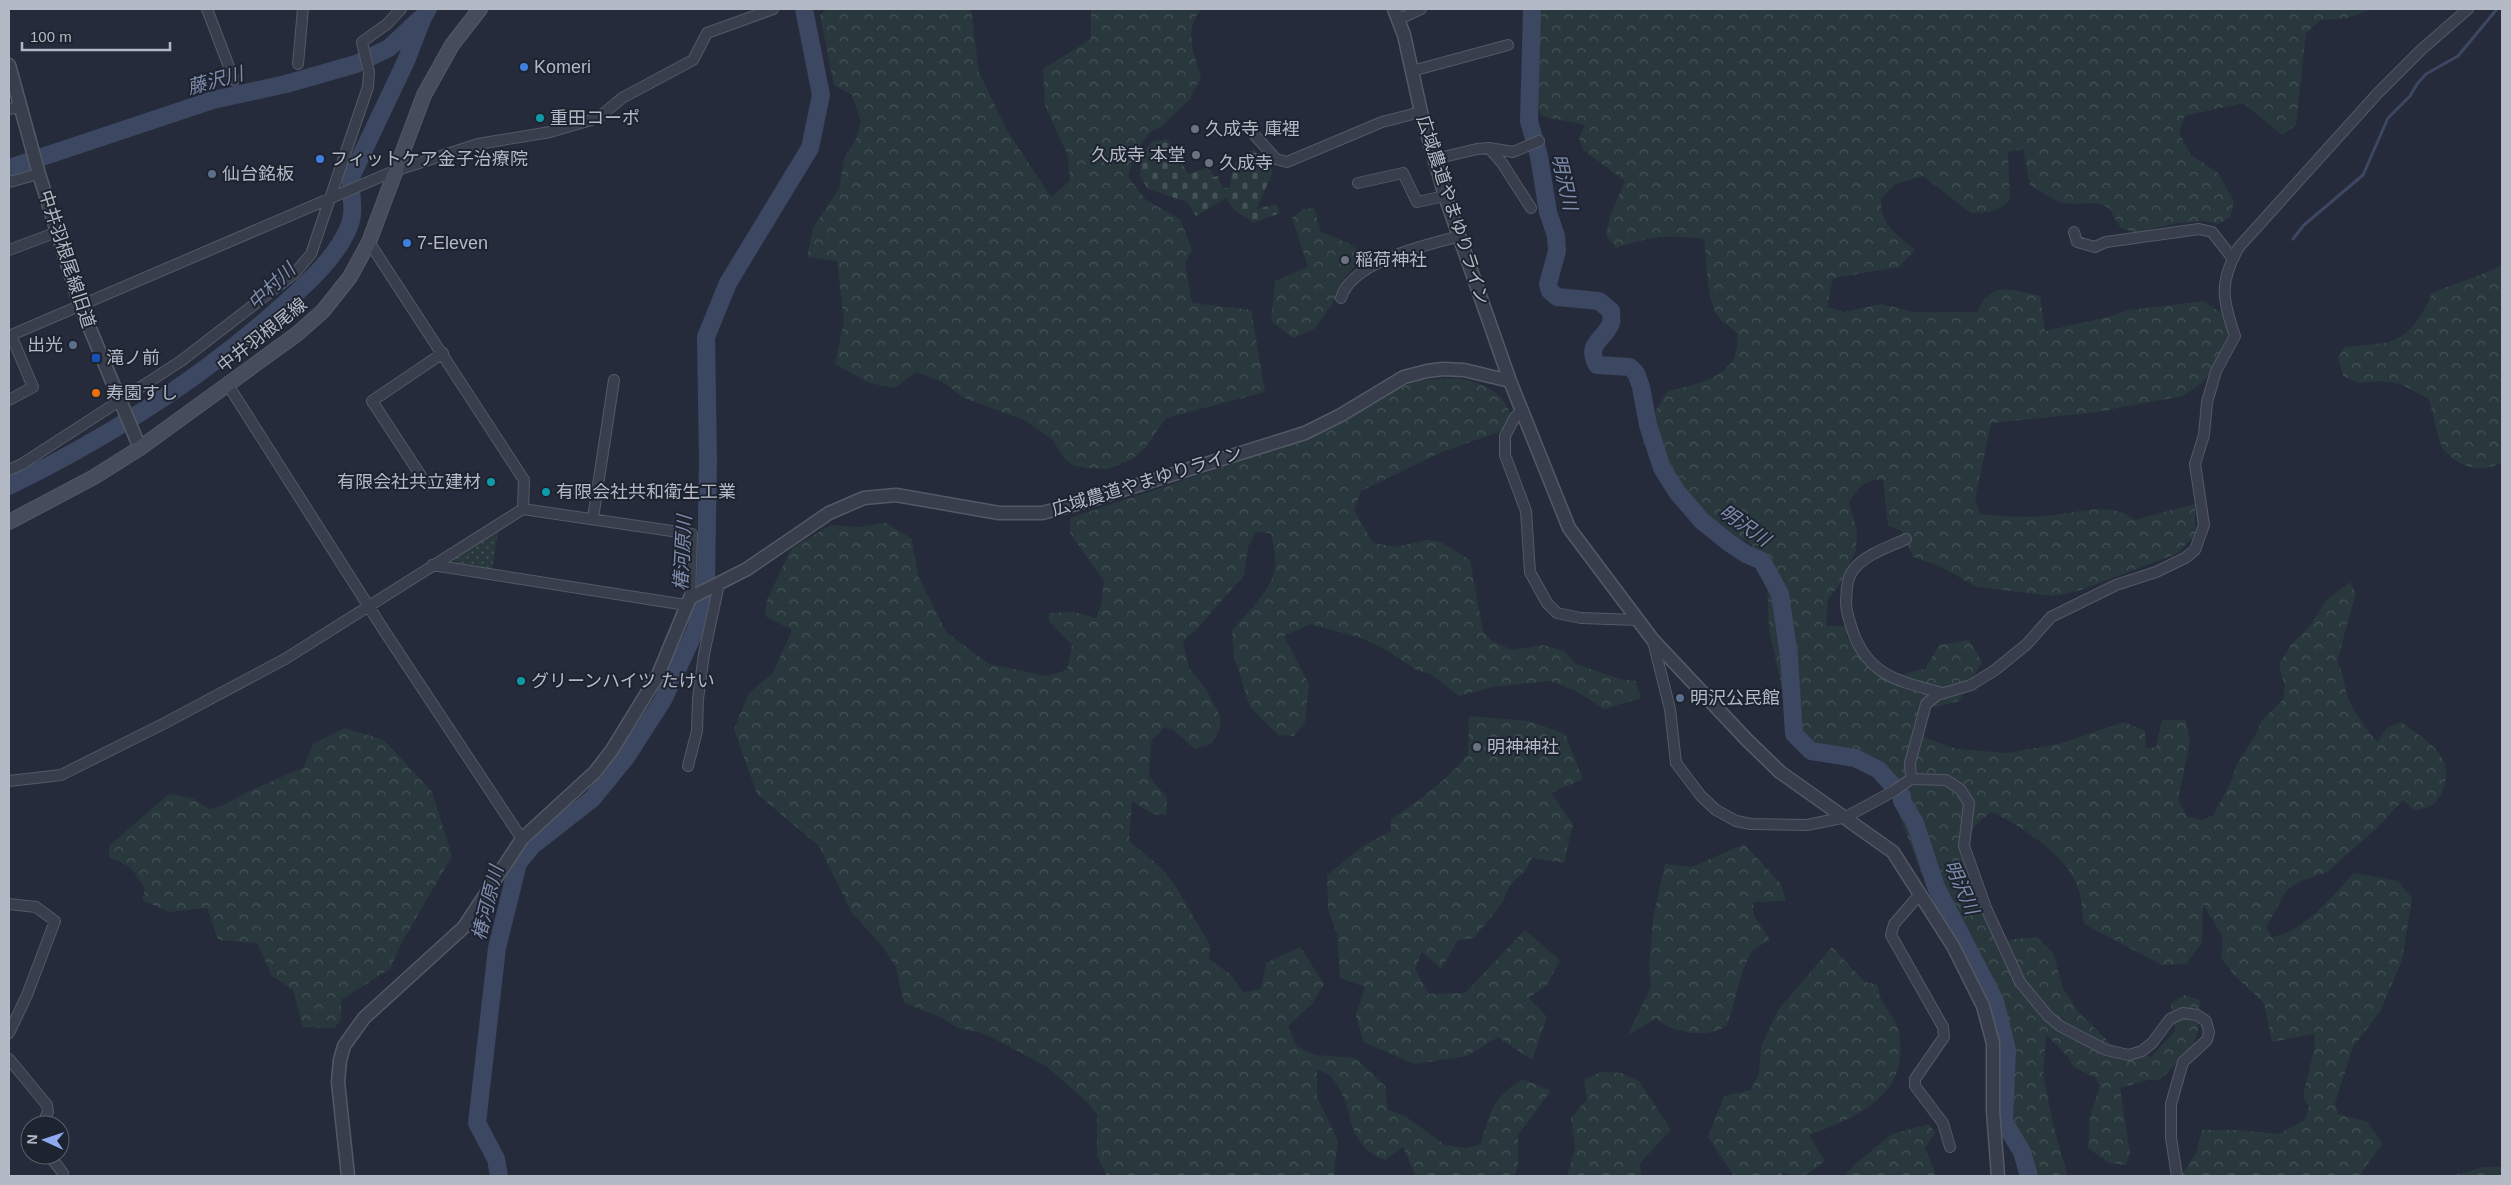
<svg xmlns="http://www.w3.org/2000/svg" width="2511" height="1185" font-family="Arial,'Noto Sans JP',sans-serif">
<style>
.grass{fill:url(#grass-dots)}
.forest{fill:url(#forest-crowns)}
.cemetery{fill:url(#cemetery-stones)}
.lines{fill:none;stroke-linecap:round;stroke-linejoin:round}
.stream{stroke:#3c4762;stroke-width:3}
.river{stroke:#3c4762;stroke-width:18}
.minor-casing{stroke:#545966;stroke-width:12}
.tertiary-casing{stroke:#545966;stroke-width:15}
.secondary-casing{stroke:#545966;stroke-width:16}
.minor{stroke:#383e4b;stroke-width:10}
.tertiary{stroke:#383e4b;stroke-width:12}
.secondary{stroke:#474c5d;stroke-width:14}
.shop-dot{fill:#3f7fe0;stroke:#1e2330;stroke-width:2}
.culture-dot{fill:#0f9aa8;stroke:#1e2330;stroke-width:2}
.worship-dot{fill:#6b7280;stroke:#1e2330;stroke-width:2}
.service-dot{fill:#5c6f8a;stroke:#1e2330;stroke-width:2}
.transit-dot{fill:#1a4fb4;stroke:#1e2330;stroke-width:2}
.food-dot{fill:#e8710a;stroke:#1e2330;stroke-width:2}
.labels{text-anchor:middle;stroke-width:4;stroke-linejoin:round;paint-order:stroke}
.poi-label{font-size:18px;fill:#b4b9c6;stroke:#1e2330;text-anchor:start}
.street-label{font-size:18px;fill:#b4b9c6;stroke:#1e2330}
.water-label{font-size:19px;font-style:italic;fill:#7e8cac;stroke:#1e2330}
</style>
<defs>
<pattern id="grass-dots" width="8" height="8" patternUnits="userSpaceOnUse" patternTransform="scale(1.25)"><rect width="8" height="8" fill="#28383c"/><path d="M2 2h.1M6 6h.1" fill="none" stroke="#455357" stroke-width="1.8" stroke-linecap="round"/></pattern>
<pattern id="forest-crowns" width="20" height="18" patternUnits="userSpaceOnUse" patternTransform="scale(1.25)"><rect width="20" height="18" fill="#28383c"/><path d="M2 6a3 3 0 1 1 6 0M12 15a3 3 0 1 1 6 0" fill="none" stroke="#455357"/></pattern>
<pattern id="cemetery-stones" width="16" height="16" patternUnits="userSpaceOnUse" patternTransform="scale(1.25)"><rect width="16" height="16" fill="#28383c"/><path d="M2 7V4a2 2 0 0 1 4 0v3zM10 15v-3a2 2 0 0 1 4 0v3z" fill="#455357"/></pattern>
</defs>
<rect width="100%" height="100%" fill="#252b3a"/>
<path class="grass" d="M498 531 492 570 456 565 453 558Z"/>
<path class="forest" d="M828 9H971L979 72 1005 127 1051 197 1070 181 1068 156 1045 105 1043 69 1091 39V9H1202C1183 27 1194 56 1201 77L1190 99 1162 126 1150 132 1134 155 1128 177 1146 200 1180 219 1192 250 1185 263 1192 303 1251 310 1265 392 1166 418 1145 448 1132 459 1108 469 1087 468 1072 465 1063 457 1053 440 1024 420 964 398 943 382 916 372 895 388 869 383 835 364 844 321 837 261 807 257 813 228 839 188 844 159 856 139 861 121 852 95 834 85 820 15Z
M1540 9H2372L2347 18 2321 20 2306 33 2296 125 2282 135 2243 103 2185 116 2179 133 2191 155 2218 173 2234 202 2230 217 2219 224 2204 221 2177 223 2134 233 2120 227 2109 208 2098 203 2071 204 2058 202 2030 185 2023 149 2008 152 2010 200 2002 207 1990 212 1971 213 1923 176 1894 185 1881 199C1880 225 1897 234 1915 250L1899 267 1833 278 1827 307 1844 312 1881 304 1914 312H1977C1994 279 2009 290 2040 296L2045 331 2112 316 2129 310 2203 301 2229 318 2228 351 2203 382 2183 396 2091 413 1991 423 1975 499 1980 514C2001 516 2022 518 2043 516 2071 515 2110 499 2134 520L2195 504V536L2176 554 2078 591 2053 596 1977 587 1937 565 1913 557 1902 531 1888 526 1883 480C1865 478 1859 488 1849 502L1857 531 1856 551 1839 585 1828 599 1826 626H1847V637L1882 679 1925 669 1939 645 1969 640 1982 662 1959 701 1924 710 1913 726 1928 739 1957 749 2006 753 2059 744 2124 722 2145 731 2146 749 2156 747 2162 720H2186L2190 742 2178 800 2187 816 2201 820 2213 816 2231 782 2236 766 2255 736 2262 720 2283 700 2285 687 2279 664 2291 645 2310 626 2326 600 2350 582 2356 593 2337 661C2343 673 2344 683 2347 695 2351 708 2368 733 2378 742L2387 728 2401 722C2427 742 2459 756 2441 794 2436 805 2425 810 2414 810L2403 800 2377 828 2327 872 2301 881 2287 890 2266 927 2272 937C2305 931 2331 897 2354 873L2398 881 2412 898 2402 960 2381 1010 2353 1047 2335 1103 2338 1114 2368 1122 2382 1144 2362 1172 2361 1176H2181L2196 1153 2202 1130H2239L2279 1134 2305 1120 2309 1107 2303 1096 2315 1046 2314 1034 2272 1042 2264 1003 2233 974 2221 958 2223 937 2203 904 2202 943 2186 964 2162 965 2084 924C2082 912 2082 896 2077 885 2065 854 2021 826 1992 812 1937 844 1976 899 1995 941L2037 937 2053 953 2063 988 2079 1013 2111 1044 2151 1057 2175 1031 2171 1004 2184 995 2200 1000 2198 1029 2194 1045 2160 1080H2148L2120 1088 2130 1153 2126 1165 2109 1163 2088 1148 2090 1118 2100 1085 2095 1077 2073 1067 2068 1057 2046 1034 2043 1074 2053 1124 2067 1174 2070 1176H2022L2019 1160 2000 1122V1048L1990 1008 1950 924 1921 872 1894 802 1895 772 1808 739 1786 708 1769 629 1766 560 1747 541 1701 527 1669 493 1643 443 1656 410 1667 392C1690 385 1722 381 1734 358 1737 351 1737 342 1738 335 1733 327 1723 324 1718 316 1706 299 1707 261 1704 239 1668 234 1651 236 1616 248L1606 235 1610 216 1625 181 1583 150 1579 138 1585 125C1570 120 1556 121 1541 115L1537 102Z
M1314 208 1321 232 1350 244 1358 251 1359 262 1345 277 1331 306 1314 329 1293 338 1271 321 1275 281 1308 267 1292 218 1303 209Z
M2502 265V462C2482 475 2458 467 2443 449 2439 443 2432 409 2429 399L2400 384 2380 381 2358 383 2343 376 2338 358 2345 347C2359 345 2376 345 2389 342 2411 335 2424 313 2432 293 2455 283 2480 277 2502 265Z
M1458 378C1483 383 1506 392 1511 418L1502 431 1444 451 1361 491 1354 510 1373 543 1396 547 1427 540 1441 542 1470 560 1483 631 1492 641 1512 650 1543 645 1564 651 1576 664 1617 678 1635 681 1641 698 1604 709 1576 691 1550 681 1492 687 1459 696 1431 674 1418 671 1386 650 1361 638 1310 624 1284 636 1309 684 1305 722 1294 736 1278 735 1250 707 1234 656 1232 630C1245 617 1269 591 1274 573 1277 560 1274 545 1271 533L1256 532 1248 547 1244 575 1196 630 1183 641 1189 668 1206 689 1220 716V729L1211 744 1195 749 1172 729 1164 728 1151 741 1149 776 1167 798 1166 815 1153 814 1132 801 1129 841 1160 867 1173 882 1210 945 1209 959 1231 975 1243 992 1261 989 1266 963 1300 947 1324 984 1312 1004 1288 1026 1297 1047 1315 1055 1355 1058 1385 1086 1388 1110 1405 1116 1445 1145 1466 1148 1481 1144C1489 1113 1494 1096 1523 1079L1551 1091 1518 1135V1165L1515 1176H1416L1403 1147 1385 1160C1342 1143 1357 1109 1333 1079 1330 1074 1322 1072 1317 1069V1097L1338 1141 1334 1172 1335 1176H1107L1097 1156V1115L1087 1102 1046 1066 983 1033 958 1028 940 1017 904 1003 896 967 883 947 852 913 819 846 757 794 734 729 749 693 773 673 792 630 765 616 767 600 791 549 831 525 859 527 886 523 912 539 918 576 946 632 989 664 1046 676 1067 670 1072 645 1049 621V613L1074 612 1096 618 1101 605 1104 581 1070 533V518L1280 448 1417 380Z
M1469 716 1529 721 1565 734 1583 779 1551 793 1573 824 1564 863 1532 858 1526 870 1509 886 1503 902 1474 938 1458 940 1441 969 1422 952 1415 969 1429 994 1465 993 1525 930 1560 960 1547 985 1529 998 1547 1017 1532 1060 1498 1037 1467 1056 1415 1064 1363 1042 1356 1014 1365 987 1340 978 1337 934 1328 909 1327 875 1363 846 1391 831V819C1421 800 1445 781 1468 755Z
M344 728 384 740 432 792 452 856 401 944 390 969 341 1000V1020L334 1028 303 1027 293 990 272 976 257 943 218 940 207 908 169 912 142 900 145 889C132 868 133 866 109 858V846L169 794 192 798 209 809 222 806 245 793 304 767 313 744Z
M1744 844 1781 884 1786 901 1753 902 1754 916 1770 940 1752 950 1743 970 1727 1026C1722 1028 1717 1031 1712 1032 1696 1036 1667 1030 1656 1018L1627 1036 1651 987 1649 967 1653 918 1665 864 1692 867Z
M1832 947 1865 982 1878 985C1877 1001 1891 1011 1897 1026 1900 1031 1899 1039 1900 1045 1905 1098 1850 1120 1809 1135L1825 1161C1810 1173 1801 1181 1783 1172L1780 1176H1734L1708 1137 1724 1096 1751 1090 1759 1073 1761 1047 1778 1010Z
M1600 1072 1621 1073 1639 1081 1671 1130 1639 1164 1642 1176H1567L1575 1149 1571 1118 1587 1099 1584 1080Z
M1929 1124 1935 1133 1925 1148 1936 1176H1844L1855 1164 1892 1134Z
M2484 1167H2502V1176H2451Z"/>
<path class="cemetery" d="M1167 139 1188 174 1210 167 1213 177 1218 176 1223 189 1230 187C1233 164 1233 160 1254 149L1273 171 1257 209 1276 204 1280 213 1253 223 1233 209 1226 198 1196 216 1187 202 1148 189 1140 176 1141 156 1152 142Z"/>
<g class="lines">
<path class="stream" d="M2293 239 2304 225 2363 175 2388 118 2410 96 2417 84 2426 74 2458 56 2497 9"/>
<path class="river" d="M1532 9 1529 121 1539 156 1548 212 1556 236 1557 251 1548 284 1550 291 1557 297 1599 301 1611 311C1611 315 1612 320 1611 323 1604 341 1585 343 1597 365L1630 367 1636 373 1641 387 1648 425 1662 468 1677 492 1702 521 1728 542 1746 554 1762 561 1780 594 1789 656 1794 734 1811 751 1855 758 1879 770 1902 796V801L1915 823 1936 887 1995 1001 2007 1050 2004 1122 2022 1152 2029 1176
M9 168 213 100 286 84 356 64 389 48 420 19
M9 486C107 438 201 379 282 306 306 284 335 259 348 229 357 210 349 195 351 177L406 61 423 17 428 9
M499 1176 496 1159 477 1123 497 948 518 863 532 846 592 799 627 756 663 700 696 629 706 580 708 460 706 337 728 283 810 148 821 95 804 9"/>
<g class="minor-casing">
<path id="minor" d="M207 9 234 80
M1399 19 1421 9
M298 64 303 9
M1412 71 1508 45
M9 109 21 107
M1251 131 1276 159 1287 162 1382 122 1421 112
M1489 148 1502 163 1531 208
M1435 159 1477 149 1489 148 1513 152 1539 141
M9 182 39 174
M1358 183 1403 173 1417 202 1445 196
M2074 232 2077 242 2095 247 2106 242 2199 229 2212 232 2233 259
M369 242 524 480 523 509
M9 250 57 232
M1341 298C1352 261 1426 245 1460 236
M9 336 394 171 478 144 550 132 598 118 622 98 693 60 707 33 773 9
M228 385 385 632 522 839
M9 400 33 387 11 335
M1523 410 1515 417 1505 436V455L1526 511 1530 572 1547 603 1557 613 1581 618 1637 620
M9 470 22 464 181 361 295 273 311 254 368 87 369 72 362 42 387 24 401 9
M427 485 372 401 443 353
M593 518 614 380
M1906 539C1889 547 1866 554 1854 569 1846 578 1847 591 1846 602 1846 613 1850 622 1853 632 1869 677 1900 681 1942 693
M432 565 686 605
M1653 641 1670 709 1676 763 1701 796 1716 810 1736 821 1751 824 1807 825 1846 817 1894 791 1911 779 1946 780 1960 789 1969 803 1964 846 1986 908 2020 982 2048 1016 2060 1026 2106 1050 2129 1055 2142 1051 2152 1043 2170 1019 2183 1013 2197 1015 2206 1021 2209 1032 2207 1040 2183 1062 2171 1104V1138L2177 1176
M688 766 697 731 698 699 704 654 719 584
M1911 779 1910 763 1926 704 1937 695 1971 685 1995 670 2027 644 2051 617 2116 585 2156 572 2185 558 2195 550 2204 525 2195 464 2204 435 2207 402 2216 371 2235 336C2222 299 2219 282 2239 247L2377 94 2422 49 2468 9
M9 781 61 775 163 724 285 659 523 509 692 534 690 598
M1920 894 1894 924 1891 935 1943 1027 1944 1037 1915 1079V1086L1943 1123 1950 1147
M9 904 36 907 55 921 27 995 9 1033
M9 1059 47 1105 48 1112 42 1125
M49 1155 63 1173"/>
</g>
<g class="tertiary-casing">
<path id="tertiary" d="M1394 9 1404 35 1421 112 1445 196 1510 381 1569 528 1653 640 1746 739 1780 772 1893 852 1953 946 1983 1006 1993 1043V1111L1998 1176
M9 65 39 174 80 305 140 448
M348 1176 338 1082 340 1060 344 1046 364 1018 464 927 522 839 595 772 612 750 658 675 690 598 747 569 829 513 864 498 896 495 999 513H1042L1084 502 1305 433 1341 415 1404 377 1427 371 1443 369 1464 370 1510 381"/>
</g>
<g class="secondary-casing">
<path id="secondary" d="M9 522 94 477 140 448 297 334 323 311 350 277 369 242 424 95 452 45 480 9"/>
</g>
<use href="#minor" class="minor"/>
<use href="#tertiary" class="tertiary"/>
<use href="#secondary" class="secondary"/>
</g>
<g class="shop-dot">
<circle cx="524" cy="67" r="5"/>
<circle cx="320" cy="159" r="5"/>
<circle cx="407" cy="243" r="5"/>
</g>
<g class="culture-dot">
<circle cx="540" cy="118" r="5"/>
<circle cx="491" cy="482" r="5"/>
<circle cx="546" cy="492" r="5"/>
<circle cx="521" cy="681" r="5"/>
</g>
<g class="worship-dot">
<circle cx="1195" cy="129" r="5"/>
<circle cx="1196" cy="155" r="5"/>
<circle cx="1209" cy="163" r="5"/>
<circle cx="1345" cy="260" r="5"/>
<circle cx="1477" cy="747" r="5"/>
</g>
<g class="service-dot">
<circle cx="212" cy="174" r="5"/>
<circle cx="73" cy="345" r="5"/>
<circle cx="1680" cy="698" r="5"/>
</g>
<rect class="transit-dot" x="91" y="353" width="10" height="10" rx="2.5"/>
<circle class="food-dot" cx="96" cy="393" r="5"/>
<g class="labels">
<g class="poi-label">
<text x="534" y="73">Komeri</text>
<text x="550" y="124">重田コーポ</text>
<text x="1205" y="135">久成寺 庫裡</text>
<text x="1186" y="161" text-anchor="end">久成寺 本堂</text>
<text x="330" y="165">フィットケア金子治療院</text>
<text x="1219" y="169">久成寺</text>
<text x="222" y="180">仙台銘板</text>
<text x="417" y="249">7-Eleven</text>
<text x="1355" y="266">稲荷神社</text>
<text x="63" y="351" text-anchor="end">出光</text>
<text x="106" y="364">滝ノ前</text>
<text x="106" y="399">寿園すし</text>
<text x="481" y="488" text-anchor="end">有限会社共立建材</text>
<text x="556" y="498">有限会社共和衛生工業</text>
<text x="531" y="687">グリーンハイツ たけい</text>
<text x="1690" y="704">明沢公民館</text>
<text x="1487" y="753">明神神社</text>
</g>
<g class="street-label">
<text transform="translate(1453 210) rotate(72)" y="6">広域農道やまゆりライン</text>
<text transform="translate(67 259) rotate(72)" y="6">中井羽根尾線旧道</text>
<text transform="translate(262 335) rotate(-38)" y="6">中井羽根尾線</text>
<text transform="translate(1147 481) rotate(-17)" y="6">広域農道やまゆりライン</text>
</g>
<g class="water-label">
<text transform="translate(215 80) rotate(-15)" y="7">藤沢川</text>
<text transform="translate(1565 182) rotate(77)" y="7">明沢川</text>
<text transform="translate(271 286) rotate(-44)" y="7">中村川</text>
<text transform="translate(1745 525) rotate(35)" y="7">明沢川</text>
<text transform="translate(682 553) rotate(-87)" y="7">椿河原川</text>
<text transform="translate(1962 887) rotate(66)" y="7">明沢川</text>
<text transform="translate(487 903) rotate(-76)" y="7">椿河原川</text>
</g>
</g>
<rect width="2511" height="1185" fill="none" stroke="#b4b9c6" stroke-width="20"/>
<g transform="translate(45 1140) rotate(273)"><circle r="24" fill="#1e2330" stroke="#5a5f6c"/>
<path d="M0-4L9 19L0 12L-9 19Z" fill="#90a8f0"/>
<text y="-8" font-size="14" font-weight="bold" text-anchor="middle" fill="#b4b9c6">N</text>
</g>
<path d="M22 42v8h148v-8" fill="none" stroke="#b4b9c6" stroke-width="2.5"/>
<text x="30" y="42" font-size="15" fill="#b4b9c6" stroke="#1e2330" stroke-width="4" paint-order="stroke">100 m</text>
</svg>
